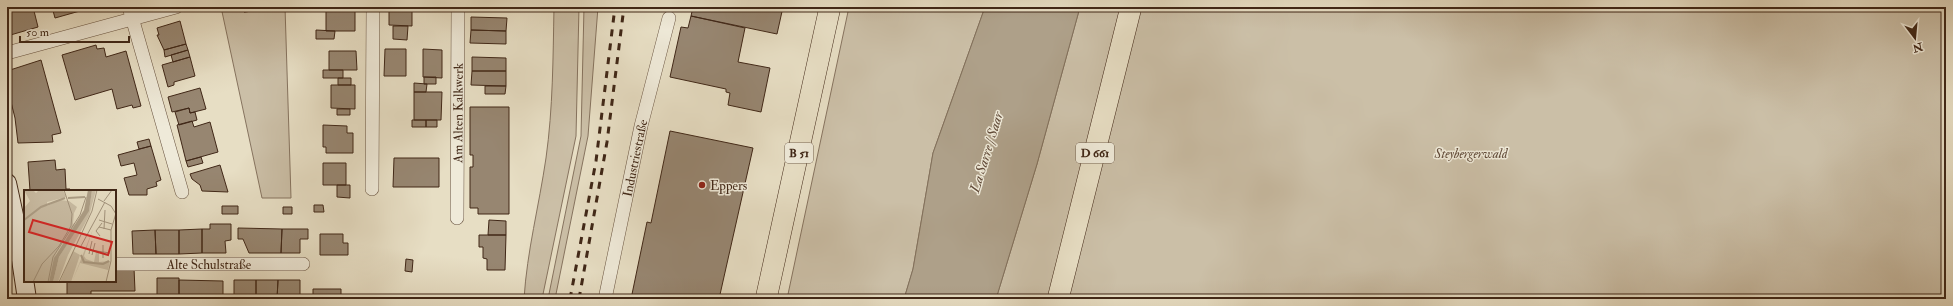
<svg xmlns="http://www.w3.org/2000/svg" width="1953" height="306" font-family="'IM FELL Double Pica',serif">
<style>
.green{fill:#cbbfa7;stroke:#86735f}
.water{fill:#aea089;stroke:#82705b}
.building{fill:#978671;stroke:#402717}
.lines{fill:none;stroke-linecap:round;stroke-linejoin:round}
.street-casing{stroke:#6a5542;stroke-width:14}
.secondary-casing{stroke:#402717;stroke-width:20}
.primary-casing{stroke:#402717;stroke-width:22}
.street{stroke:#efead9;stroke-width:13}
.secondary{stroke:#efead9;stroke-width:18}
.primary{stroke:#e7dec4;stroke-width:21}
.rail{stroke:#402717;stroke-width:3;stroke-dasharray:7 7;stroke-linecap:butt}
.poi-dot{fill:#8f2418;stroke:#efead9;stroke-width:1.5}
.labels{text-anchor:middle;stroke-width:3;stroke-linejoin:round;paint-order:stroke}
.shield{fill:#efead9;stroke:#746251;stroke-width:1}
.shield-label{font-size:12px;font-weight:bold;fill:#402717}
.street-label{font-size:13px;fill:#402717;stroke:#efead9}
.park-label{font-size:13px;font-style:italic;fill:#634d3b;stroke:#efead9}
.poi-label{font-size:13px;fill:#402717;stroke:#efead9;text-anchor:start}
.water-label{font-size:14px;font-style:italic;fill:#614b39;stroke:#efead9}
.inset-river{fill:none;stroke:#aea089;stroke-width:2}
.inset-road{fill:none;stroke:#a4957f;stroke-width:1}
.view{fill:#d62828;fill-opacity:0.15;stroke:#d62828;stroke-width:2}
.inset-edge{fill:none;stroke:#402717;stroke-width:2}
</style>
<rect width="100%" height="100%" fill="#e7dec4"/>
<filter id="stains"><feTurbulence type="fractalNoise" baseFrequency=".005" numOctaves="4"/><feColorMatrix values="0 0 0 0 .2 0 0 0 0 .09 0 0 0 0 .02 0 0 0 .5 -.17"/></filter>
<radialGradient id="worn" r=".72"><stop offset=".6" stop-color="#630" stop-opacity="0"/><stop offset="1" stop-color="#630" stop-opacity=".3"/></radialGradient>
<path class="green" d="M221 7H243L244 12 253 11 252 7H285L291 198H262Z
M554 7H579L576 136 542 299H524C527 251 539 206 546 158 553 108 553 58 554 7Z
M584 7H598L588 136 555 299H548L581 136Z
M849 7H985L933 153 913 269 904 299H787Z
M1080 7H1946V299H996L1037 164Z"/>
<path class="water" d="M985 7H1080L1037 164 996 299H904L913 269 933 153Z"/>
<path class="building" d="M7 7H33L38 27 7 36Z
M52 7H94L55 18Z
M243 7H252L253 11 244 12Z
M326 7H355V31H326Z
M389 7H412V26L389 25Z
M693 7H783L777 34 691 16Z
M691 16 745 28 738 62 770 68 761 112 728 105 730 93 726 92V89L670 77 681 27 688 28Z
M471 17 507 18 506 31 471 30Z
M180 21 186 44 164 50 157 35H159L157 28Z
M393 26H408L407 40 393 39Z
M316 30 335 31 334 39H316Z
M471 30 506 31V44L470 43Z
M186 44 188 50 165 57 164 50Z
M96 45 97 49 104 48 106 57 126 51 141 106 133 108 132 105 117 109 112 89 75 100 62 55Z
M385 49H406V76H384Z
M423 49 442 50V78L423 77Z
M188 50 190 57 173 62 171 55Z
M329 51H356L357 70H329Z
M190 57 195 76 174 82V85L168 87 162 65Z
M472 57 506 58V71H472Z
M41 60 61 133 52 135 53 142 18 143 15 118 10 98 7 99V71Z
M323 70H343V78H323Z
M472 71H506V86L471 85Z
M424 77H436V84H424Z
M338 78H351V85H338Z
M414 83 427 84 426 92H414Z
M331 85H355V109L331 108Z
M485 86H506L505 94H485Z
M200 88 206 109 190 113 189 108 172 112 168 97Z
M414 92H442L441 120H414Z
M470 107H509V214H478V208H470V167H473V155H470Z
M189 108 190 113 195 112 197 120 179 125 175 112Z
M337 109H350V115H337Z
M412 120H426V127H412Z
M426 120H437V127H426Z
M192 121 194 127 210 122 218 152 186 161 177 125Z
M323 125 347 126V133H353V153H326V147H323Z
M670 131 753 148 719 299H631L647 222 651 223Z
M149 139 151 146 139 149 137 142Z
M151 146 161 180 156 182 157 186 147 189V195H129L124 178 137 175 134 163 121 166 118 155Z
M201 157 203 163 188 167 186 161Z
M394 158H439V187H393Z
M55 160 56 170 65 169 66 189H70L71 191H30L28 162Z
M323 163H346V185H323Z
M220 165 228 192 202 191 200 185 192 179 190 174Z
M337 185H350V198L337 197Z
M314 205H323L324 212H314Z
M222 206H238V214H222Z
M283 207H292V214H283Z
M489 220 506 221V235H488Z
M210 224H231V240L225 241 226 253H202V229H210Z
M238 228 282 229 281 253H249L243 239H238Z
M202 229V253L179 254V230Z
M282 229H308V239H300V253H281Z
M155 230H179V254H156Z
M155 230 156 254H133L132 231Z
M320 234H343V243H348V255H320Z
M479 235H506L505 270H487V259L483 258V247H479Z
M406 259 413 260 412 272 405 271Z
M115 268H134L135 291H91V299H67V281H115Z
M157 278H179V299H157Z
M179 280 223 281V299H179Z
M234 280H256V299H234Z
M256 280H278L277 299H256Z
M278 280H300V299H277Z
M313 289H341V299H313Z"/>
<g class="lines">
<g class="street-casing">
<g id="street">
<path d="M129 7 182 192"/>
<path d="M7 53 176 7"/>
<path d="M372 189 373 7"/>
<path id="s1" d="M457 218 458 7"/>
<path id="s2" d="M115 264H303"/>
<path id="s3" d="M605 299 641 126 669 18"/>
</g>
</g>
<g class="secondary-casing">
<path id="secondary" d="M7 183 15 220 27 299"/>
</g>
<g class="primary-casing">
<path id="primary" d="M766 299 830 7
M1058 299 1131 7"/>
</g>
<use href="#street" class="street"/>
<use href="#secondary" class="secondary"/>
<use href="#primary" class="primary"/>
<path class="rail" d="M570 299 596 161 615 7
M579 299 607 142 624 7"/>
</g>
<circle class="poi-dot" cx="702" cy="185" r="4"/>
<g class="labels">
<g class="shield">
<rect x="785" y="143" width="28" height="20" rx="3"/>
<rect x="1076" y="143" width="38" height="20" rx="3"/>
</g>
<g class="shield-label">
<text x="799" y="157">B 51</text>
<text x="1095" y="157">D 661</text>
</g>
<g class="street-label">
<text dy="5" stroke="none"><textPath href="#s1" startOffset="105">Am Alten Kalkwerk</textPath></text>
<text dy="5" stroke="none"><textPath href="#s3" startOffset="144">Industriestraße</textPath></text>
<text dy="5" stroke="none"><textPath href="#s2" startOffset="94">Alte Schulstraße</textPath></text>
</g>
<g class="park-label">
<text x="1471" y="158">Steybergerwald</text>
</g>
<g class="poi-label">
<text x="710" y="190">Eppers</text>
</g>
<g class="water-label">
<text transform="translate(986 152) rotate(-73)" y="5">La Sarre / Saar</text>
</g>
</g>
<g transform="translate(24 190)">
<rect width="92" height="92" fill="#e7dec4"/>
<path d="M0 0H9L12 3 15 0H39L42 7 23 12V16L36 10 45 11 53 17 50 23 49 33 51 35 32 64 25 92H0V18L6 11ZM68 0H72L65 26 44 65 34 92H29L35 67 65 20ZM69 39 60 66 62 69 70 72 72 62 75 63V72L86 71 84 80 56 73 48 92ZM49 61 56 65 47 92H36Z" fill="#cbbfa7"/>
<path d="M64 0H68L65 21 35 67 29 92H25L30 68 60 20Z" fill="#aea089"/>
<path class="inset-river" d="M44 8 61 7M0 30 17 17 41 8M57 65 60 72 79 74 85 71"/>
<path class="inset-road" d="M74 9 87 16 92 24M80 11 88 0M75 30 88 34M75 37 87 40M80 39 81 20M76 46 72 41 78 33M79 55V68M57 56 81 12M66 60 86 63M65 64 68 51M68 65 71 53M9 92 18 74 35 56 47 36 48 24 40 0M24 92 29 67 56 25 62 7M35 92 68 21 73 0M82 92 87 71V40L92 23"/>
<path class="view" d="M9 30 88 52 84 65 5 42Z"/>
<rect width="92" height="92" class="inset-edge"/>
</g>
<rect width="1953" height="306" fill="none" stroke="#e7dec4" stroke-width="24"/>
<rect x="8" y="8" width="1937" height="290" fill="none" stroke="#402717" stroke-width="2"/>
<rect x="12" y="12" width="1929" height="282" fill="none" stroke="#402717"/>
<g transform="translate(1915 38) rotate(164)" stroke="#efead9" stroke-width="3" paint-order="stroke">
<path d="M0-3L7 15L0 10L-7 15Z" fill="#402717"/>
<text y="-6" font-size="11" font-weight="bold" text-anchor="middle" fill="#402717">N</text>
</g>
<path d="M20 36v6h109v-6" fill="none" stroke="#402717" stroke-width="2"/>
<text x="26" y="36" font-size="12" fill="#402717" stroke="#efead9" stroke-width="3" paint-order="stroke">50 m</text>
<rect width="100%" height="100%" filter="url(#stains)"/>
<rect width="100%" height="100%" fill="url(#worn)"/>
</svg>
